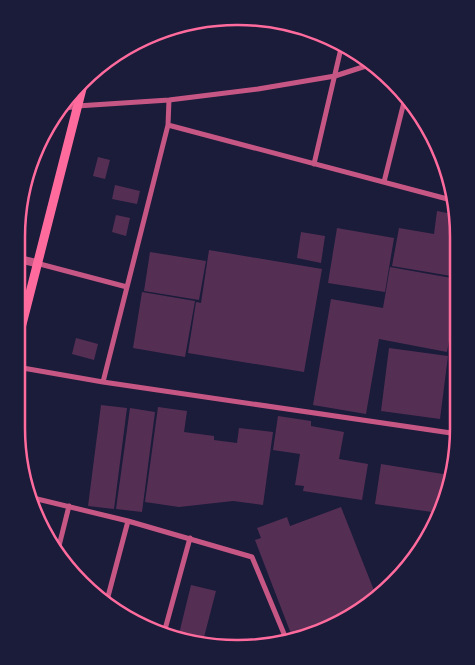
<svg xmlns="http://www.w3.org/2000/svg" width="475" height="665" font-family="'Fira Sans Condensed',sans-serif">
<style>
.building{fill:#542f53}
.lines{fill:none;stroke-linecap:round;stroke-linejoin:round}
.minor{stroke:#c65784;stroke-width:5}
.tertiary{stroke:#c65784;stroke-width:8}
.secondary{stroke:#ff6b9d;stroke-width:9}
.rim{fill:none;stroke:#ff6b9d;stroke-width:2.5}
</style>
<rect width="100%" height="100%" fill="#1b1b3a"/>
<path class="building" d="M98 157 110 160 105 179 93 176Z
M115 185 140 191 137 204 112 199Z
M437 211 457 215V277L392 266 399 228 434 234Z
M116 215 130 218 126 236 112 232Z
M337 228 394 238 385 292 328 283Z
M301 232 325 236 321 263 297 258Z
M209 250 322 269 304 372 188 353 196 302 201 303Z
M150 252 206 261 199 300 144 291Z
M390 267 457 279V294L447 352 379 339 366 414 313 405 331 299 383 308Z
M142 292 195 301 185 357 133 348Z
M76 338 98 344 94 360 72 354Z
M389 348 448 356 440 419 381 411Z
M101 405 127 408 114 509 88 506Z
M158 407 187 411 184 432 214 436V440L237 443 239 428 273 432 263 505 233 501 179 507 145 502Z
M130 408 155 412 142 512 116 509Z
M278 416 311 421V426L344 432 339 459 368 464 362 500 303 491 304 486 295 485 300 454 273 450Z
M381 464 449 475 439 513 375 504Z
M341 507 377 598 335 626 293 639 255 540 261 538 257 528 287 517 290 526Z
M191 585 216 591 202 645 178 638Z"/>
<g class="lines">
<path class="minor" d="M61 109 77 106 169 100 258 89 335 76 369 65
M168 125 455 201
M314 164 342 44
M384 182 406 94
M36 263 127 287
M17 367 103 382 458 434
M103 382 168 125 169 100
M29 497 128 521 252 557 287 641
M57 554 69 506
M106 604 128 521
M164 633 190 538"/>
<path class="tertiary" d="M19 259 36 263"/>
<path class="secondary" d="M18 340 84 81"/>
</g>
<path d="M0 0H475V665H0ZM237 25H238A212 212 0 0 1 450 237V428A212 212 0 0 1 238 640H237A212 212 0 0 1 25 428V237A212 212 0 0 1 237 25Z" fill="#1b1b3a" fill-rule="evenodd"/>
<path class="rim" d="M237 25H238A212 212 0 0 1 450 237V428A212 212 0 0 1 238 640H237A212 212 0 0 1 25 428V237A212 212 0 0 1 237 25Z"/>
</svg>
